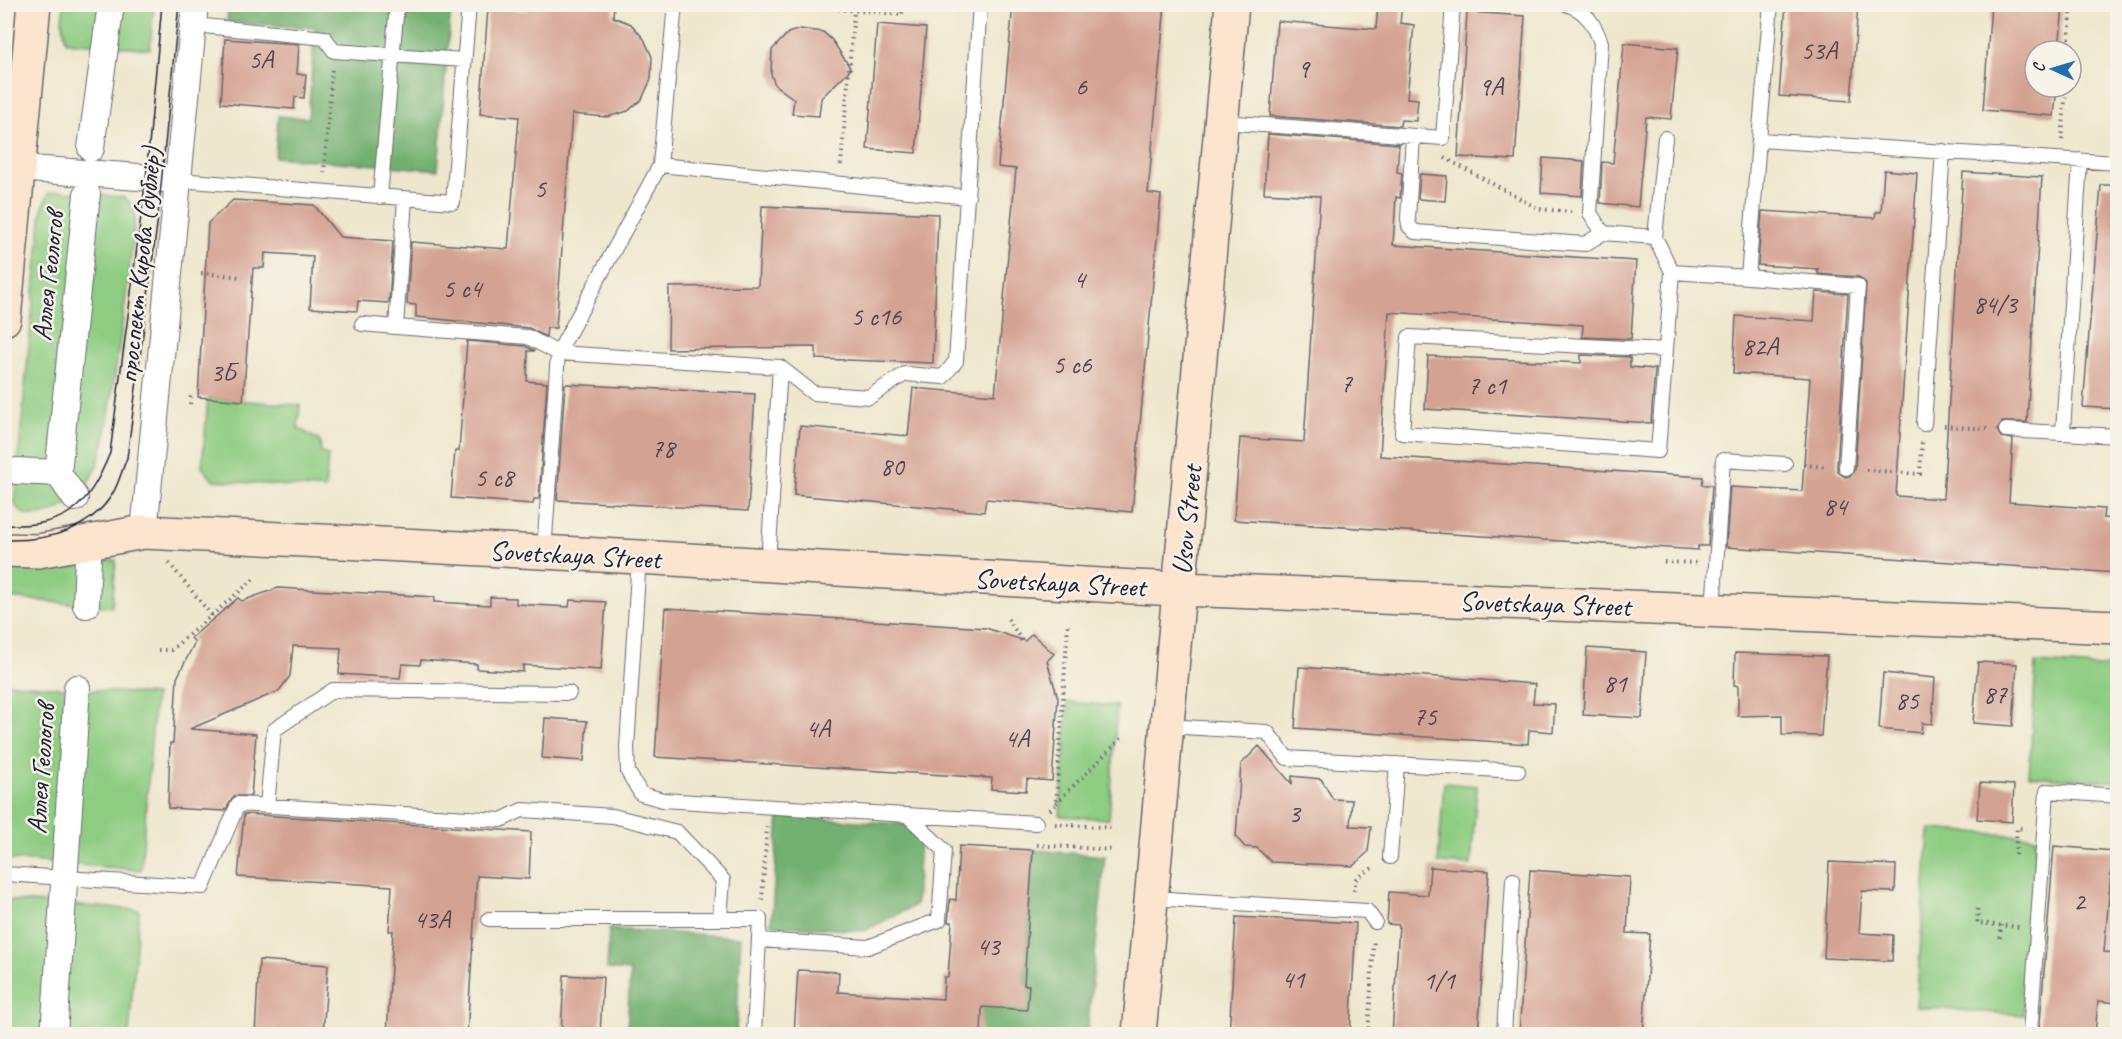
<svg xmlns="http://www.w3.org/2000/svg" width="2122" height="1039" font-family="Caveat,sans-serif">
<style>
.green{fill:#8ecc82;stroke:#58775e;stroke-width:1.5}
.forest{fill:#72b070;stroke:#4a6956;stroke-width:1.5}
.building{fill:#d4a292}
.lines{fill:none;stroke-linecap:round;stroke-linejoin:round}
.lane-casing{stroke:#69676e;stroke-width:16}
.street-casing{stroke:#69676e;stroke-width:28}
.secondary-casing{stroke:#69676e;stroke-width:36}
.path{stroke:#69676e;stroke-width:4;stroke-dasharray:1.5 4.5;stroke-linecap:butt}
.lane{stroke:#fff;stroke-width:14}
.street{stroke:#fff;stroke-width:26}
.secondary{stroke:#fbe5cf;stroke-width:33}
.tram{stroke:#22223b;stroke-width:1.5}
.labels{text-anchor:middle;stroke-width:5;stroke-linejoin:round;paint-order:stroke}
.number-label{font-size:26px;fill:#4e4251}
.street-label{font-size:28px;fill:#22223b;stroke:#f7f3e8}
</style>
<rect width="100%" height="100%" fill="#f7f3e8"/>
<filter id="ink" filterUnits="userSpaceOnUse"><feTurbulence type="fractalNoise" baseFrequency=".0167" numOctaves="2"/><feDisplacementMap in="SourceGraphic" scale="12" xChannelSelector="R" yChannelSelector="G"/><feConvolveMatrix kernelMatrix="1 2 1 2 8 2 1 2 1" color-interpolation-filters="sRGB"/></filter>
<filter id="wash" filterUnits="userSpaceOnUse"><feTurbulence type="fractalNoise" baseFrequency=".008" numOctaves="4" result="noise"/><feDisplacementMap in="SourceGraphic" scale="24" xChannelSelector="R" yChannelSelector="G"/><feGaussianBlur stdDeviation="1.35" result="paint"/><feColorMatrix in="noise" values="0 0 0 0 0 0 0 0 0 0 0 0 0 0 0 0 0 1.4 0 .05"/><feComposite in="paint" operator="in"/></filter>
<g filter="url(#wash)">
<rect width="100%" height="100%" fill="#eee7cd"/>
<path class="green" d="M64 5H154L150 49 66 42 62 20Z
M59 191 123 197C133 203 135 208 135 219 129 275 122 331 113 387 108 418 106 452 90 480 80 497 63 511 44 514 29 517 20 516 14 502L42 209 49 193Z
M208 398 300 405 298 428 320 441 321 453 328 455 325 489 213 480 202 467Z
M116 560 112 607 6 598 9 564Z
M2036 663 2117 668V782L2029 776Z
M4 683 155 695 141 870 5 859Z
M1068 702 1117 706 1109 819 1060 816Z
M1444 783 1477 786 1471 865 1438 863Z
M1929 829 2036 837 2023 1015 1916 1007Z
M4 900 139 910 129 1034H5Z"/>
<path class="forest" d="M228 5H451L438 170 275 157 278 116 308 118 315 28 227 22Z
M779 816 904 824 920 839 916 905 864 931 771 925Z
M1033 850 1105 856 1087 1034H981L979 1007 1028 985H1024Z
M609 929 741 937 736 1034H627L630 971 607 969Z"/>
<g id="blocks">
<path class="building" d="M529 4H614L613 17 631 24 644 39 652 57 651 79 642 99 628 111 607 117 572 114 556 328H547L546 337 529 328 416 317V305L407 304 411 242 508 249 519 117 480 114 488 8 529 11Z
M1013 4H1165L1148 193 1161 195 1132 512 986 499 984 512 794 495 800 426 908 436 913 388 995 395 1016 169 998 167Z
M1378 4H1402L1400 23 1414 25 1407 98 1418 99 1416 121 1401 120 1400 126 1270 116 1277 21 1376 29Z
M1786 4H1858L1851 101 1779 96Z
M1991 4H2063L2059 51H2035V87H2057L2054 116 1983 110Z
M1467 12 1525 16 1515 160 1458 157Z
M877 24 926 28 916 153 867 149Z
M800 29 823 32 832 40 851 69 821 98 819 116 792 114 794 99 775 85 771 74 772 50 788 33Z
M225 39 299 44 297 74 306 75 304 98 295 97 294 109 221 103Z
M1624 43 1678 48 1671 119 1646 117 1638 207 1600 203 1602 162 1613 163Z
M1268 134 1399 144 1397 172 1402 173 1400 198 1396 197 1393 245 1636 261 1631 339 1582 337 1583 325 1389 312 1380 456 1703 477 1702 485H1712L1708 546H1698V550L1234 520 1240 438 1304 442 1320 196 1264 193Z
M1543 158 1584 161 1582 196 1541 193Z
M1884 170 1917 173 1896 496 1943 499 1963 172 2042 177 2027 422H2002L1997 429 2001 437 2013 439 2009 502 2104 509 2103 518 2118 519V573L1726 547 1730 487 1802 491 1810 378 1733 373 1736 316 1814 321 1816 292 1848 294 1837 467 1838 472 1845 477 1850 476 1855 469 1866 283 1859 277 1818 274V269L1758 265 1762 211 1875 218 1876 212H1881Z
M1420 174 1447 176 1445 201 1418 199Z
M2101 185H2118V409L2083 407Z
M233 200 314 205 340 237 393 241 389 303 358 301 357 311 310 308 313 256 265 253 264 268H253L243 401 198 397 208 223Z
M762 206 938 214 933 363 816 359V347L668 349 669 287 758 286Z
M467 341 525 346 535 351H528L527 381 547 383 539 499H534L533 504 451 498 455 451H459Z
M1581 355 1630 357V367L1655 369 1651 423 1425 409 1428 356 1581 363Z
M565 384 755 394 748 511 557 500Z
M278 588 435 597 434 602 490 605V597L516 598V604L569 607 570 600 606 602 601 670 523 665V672L477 669V664L421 660 420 665 402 664 400 678 339 674 341 648 293 646 290 676 279 691 190 729 256 734 251 796H234L225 811 168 808 170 743H173L177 678 195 642 191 638 238 598 242 601Z
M665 608 986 628 1025 641 1032 634 1054 654 1047 661 1058 698 1052 781 1027 779 1026 791 991 789 992 778 655 757Z
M1587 648 1646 652 1642 718 1583 715Z
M1735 653 1827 656 1821 736 1782 735V715L1738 716V686L1734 685Z
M1978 662 2017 664 2013 726 1973 723Z
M1299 667 1535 684 1533 703 1555 704 1553 732 1529 730 1528 744 1295 728Z
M1883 673 1935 678 1932 724 1922 723 1921 733 1879 729Z
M545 718 587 721 584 761 542 758Z
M1259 746 1292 784V776L1321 779 1333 799 1352 800 1350 826 1371 827 1368 852 1353 866 1271 862 1257 848 1245 847 1236 837 1241 764Z
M1980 783 2014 785 2012 822 1977 819Z
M244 814 531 832 529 879 477 876 467 1035H387L393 931H389L392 886 238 877Z
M959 846 1033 850 1024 985H1029L1027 1010 982 1007 981 1035H794L798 970 839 972 838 992 943 999 944 977H948L952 922H948L950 899 956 900Z
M2054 846 2113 851 2104 952 2118 953V1003L2098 1001 2095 1035H2039Z
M1829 862 1896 865 1895 892 1862 891 1859 933 1893 935 1892 961 1824 958Z
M1430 867 1489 871 1478 1035H1392L1399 925 1387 924 1389 892 1428 895Z
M1530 870 1630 877 1627 933 1650 934 1643 1035H1519Z
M1236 917 1356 923 1350 1035H1229Z
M259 960 328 965 323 1035H255Z
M564 975 603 977 600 1035H561Z"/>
</g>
</g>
<g filter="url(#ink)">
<use href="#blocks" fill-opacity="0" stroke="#69676e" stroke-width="1.5"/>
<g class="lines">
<g class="lane-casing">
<path id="lane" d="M1566 4C1586 10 1595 25 1601 43L1590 213 1603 233 1655 237 1672 272 1658 451 1402 433 1409 337 1666 350
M1771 4 1759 140 2118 163
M194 25 325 38 334 51 464 60
M1222 122 1443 138 1453 4
M1413 136 1408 218 1409 226 1415 232 1585 244 1603 233
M660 165 675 4
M179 180 453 202 469 4
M380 197 397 4
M968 197 660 165 558 353 780 367 813 393 869 397 905 374 943 377 956 361 980 4
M405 199 396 327 528 337 558 353 544 552
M1655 237 1665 138
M1672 272 1748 277 1759 140
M1748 277 1858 286 1846 468
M362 324 396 327
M1924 424 1943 151
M2006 430 2118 436
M2063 432 2080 160
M639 557 627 748 628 772 641 794 663 800 1036 823
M768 564 780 367
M1713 610 1723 460 1785 464
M1166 726 1267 732 1287 758 1518 771
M267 806 274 730 333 690 569 693
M1390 857 1397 764
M4 874 203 887 238 804 501 820 522 810 613 816 677 832 723 880 720 918
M1151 898 1367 911 1375 922
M489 919H760L754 1034
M759 940 868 947 939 920 944 850 908 816
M1504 1034 1513 880
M2030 1034 2047 791 2118 796"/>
</g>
<g class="street-casing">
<path id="street" d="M91 148 111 4
M4 167 179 180
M17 471 58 473 75 498
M58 473 87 194
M144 532 195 4
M86 605 88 557
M54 1034 77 688"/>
</g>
<g class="secondary-casing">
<path id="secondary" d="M4 319 34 4
M4 550 38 551 144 532 639 557 1134 587 2118 627
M1139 1034 1232 4"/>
</g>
<path class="path" d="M784 4 902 15 903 4
M2068 51 2072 4
M2062 140 2066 87
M1445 158 1539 209 1571 212
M841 165 854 11
M324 173 332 70
M201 273 243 277
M190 404 191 393
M1944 426 1987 429
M1804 465 1826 467
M1866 470 1920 474 1922 442
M1664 562 1696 563
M169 563 214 618
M1008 619 1023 643
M158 650H171L254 579
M1056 803 1122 738
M1050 810 1056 804 1068 623
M1055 824 1114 828
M1037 845 1113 850
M2015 855 2017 828 2026 829
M1354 891 1356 879 1374 867
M762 900 767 827
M1978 909 1977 923 2019 927
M2000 938 2001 925
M1368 1034 1374 941"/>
<use href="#lane" class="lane"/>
<use href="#street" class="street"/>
<use href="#secondary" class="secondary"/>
<path class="tram" d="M4 525C66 527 87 509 110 453L146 178 162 4
M4 540C46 541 90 532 113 493 119 482 122 470 127 458L157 225 179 4"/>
</g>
</g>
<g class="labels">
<g class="number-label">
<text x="1819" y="59">53А</text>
<text x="261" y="68">5А</text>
<text x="1303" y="77">9</text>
<text x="1081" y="95">6</text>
<text x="1491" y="95">9А</text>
<text x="540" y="197">5</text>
<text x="1079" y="288">4</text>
<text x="462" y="297">5 с4</text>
<text x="1995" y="313">84/3</text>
<text x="876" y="325">5 с16</text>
<text x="1760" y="355">82А</text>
<text x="1072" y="373">5 с6</text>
<text x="223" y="381">3Б</text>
<text x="1346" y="392">7</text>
<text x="1487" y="394">7 с1</text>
<text x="663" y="457">78</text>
<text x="892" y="475">80</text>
<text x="494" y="486">5 с8</text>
<text x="1835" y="515">84</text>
<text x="1615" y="692">81</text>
<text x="1995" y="703">87</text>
<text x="1907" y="709">85</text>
<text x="1425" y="725">75</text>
<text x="818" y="737">4А</text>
<text x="1017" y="747">4А</text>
<text x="1294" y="822">3</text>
<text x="2079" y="910">2</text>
<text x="432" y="928">43А</text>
<text x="988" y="955">43</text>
<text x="1293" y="988">41</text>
<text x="1439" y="989">1/1</text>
</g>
<g class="street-label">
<text transform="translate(139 265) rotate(-84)" y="10">проспект Кирова (дублёр)</text>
<text transform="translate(47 276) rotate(-84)" y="10">Аллея Геологов</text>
<text transform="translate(1186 520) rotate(-84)" y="10">Usov Street</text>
<text transform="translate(575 554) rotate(3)" y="10">Sovetskaya Street</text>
<text transform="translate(1060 582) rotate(3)" y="10">Sovetskaya Street</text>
<text transform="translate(1545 603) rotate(2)" y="10">Sovetskaya Street</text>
<text transform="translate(40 769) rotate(-86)" y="10">Аллея Геологов</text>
</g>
</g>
<rect width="2122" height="1039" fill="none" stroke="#f7f3e8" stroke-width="24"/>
<g transform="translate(2053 69) rotate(274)"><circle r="28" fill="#f7f3e8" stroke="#a29fa3" stroke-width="1.5"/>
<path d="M0-4.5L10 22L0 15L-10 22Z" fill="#1f6fb2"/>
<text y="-9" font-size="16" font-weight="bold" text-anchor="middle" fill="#22223b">С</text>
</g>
</svg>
